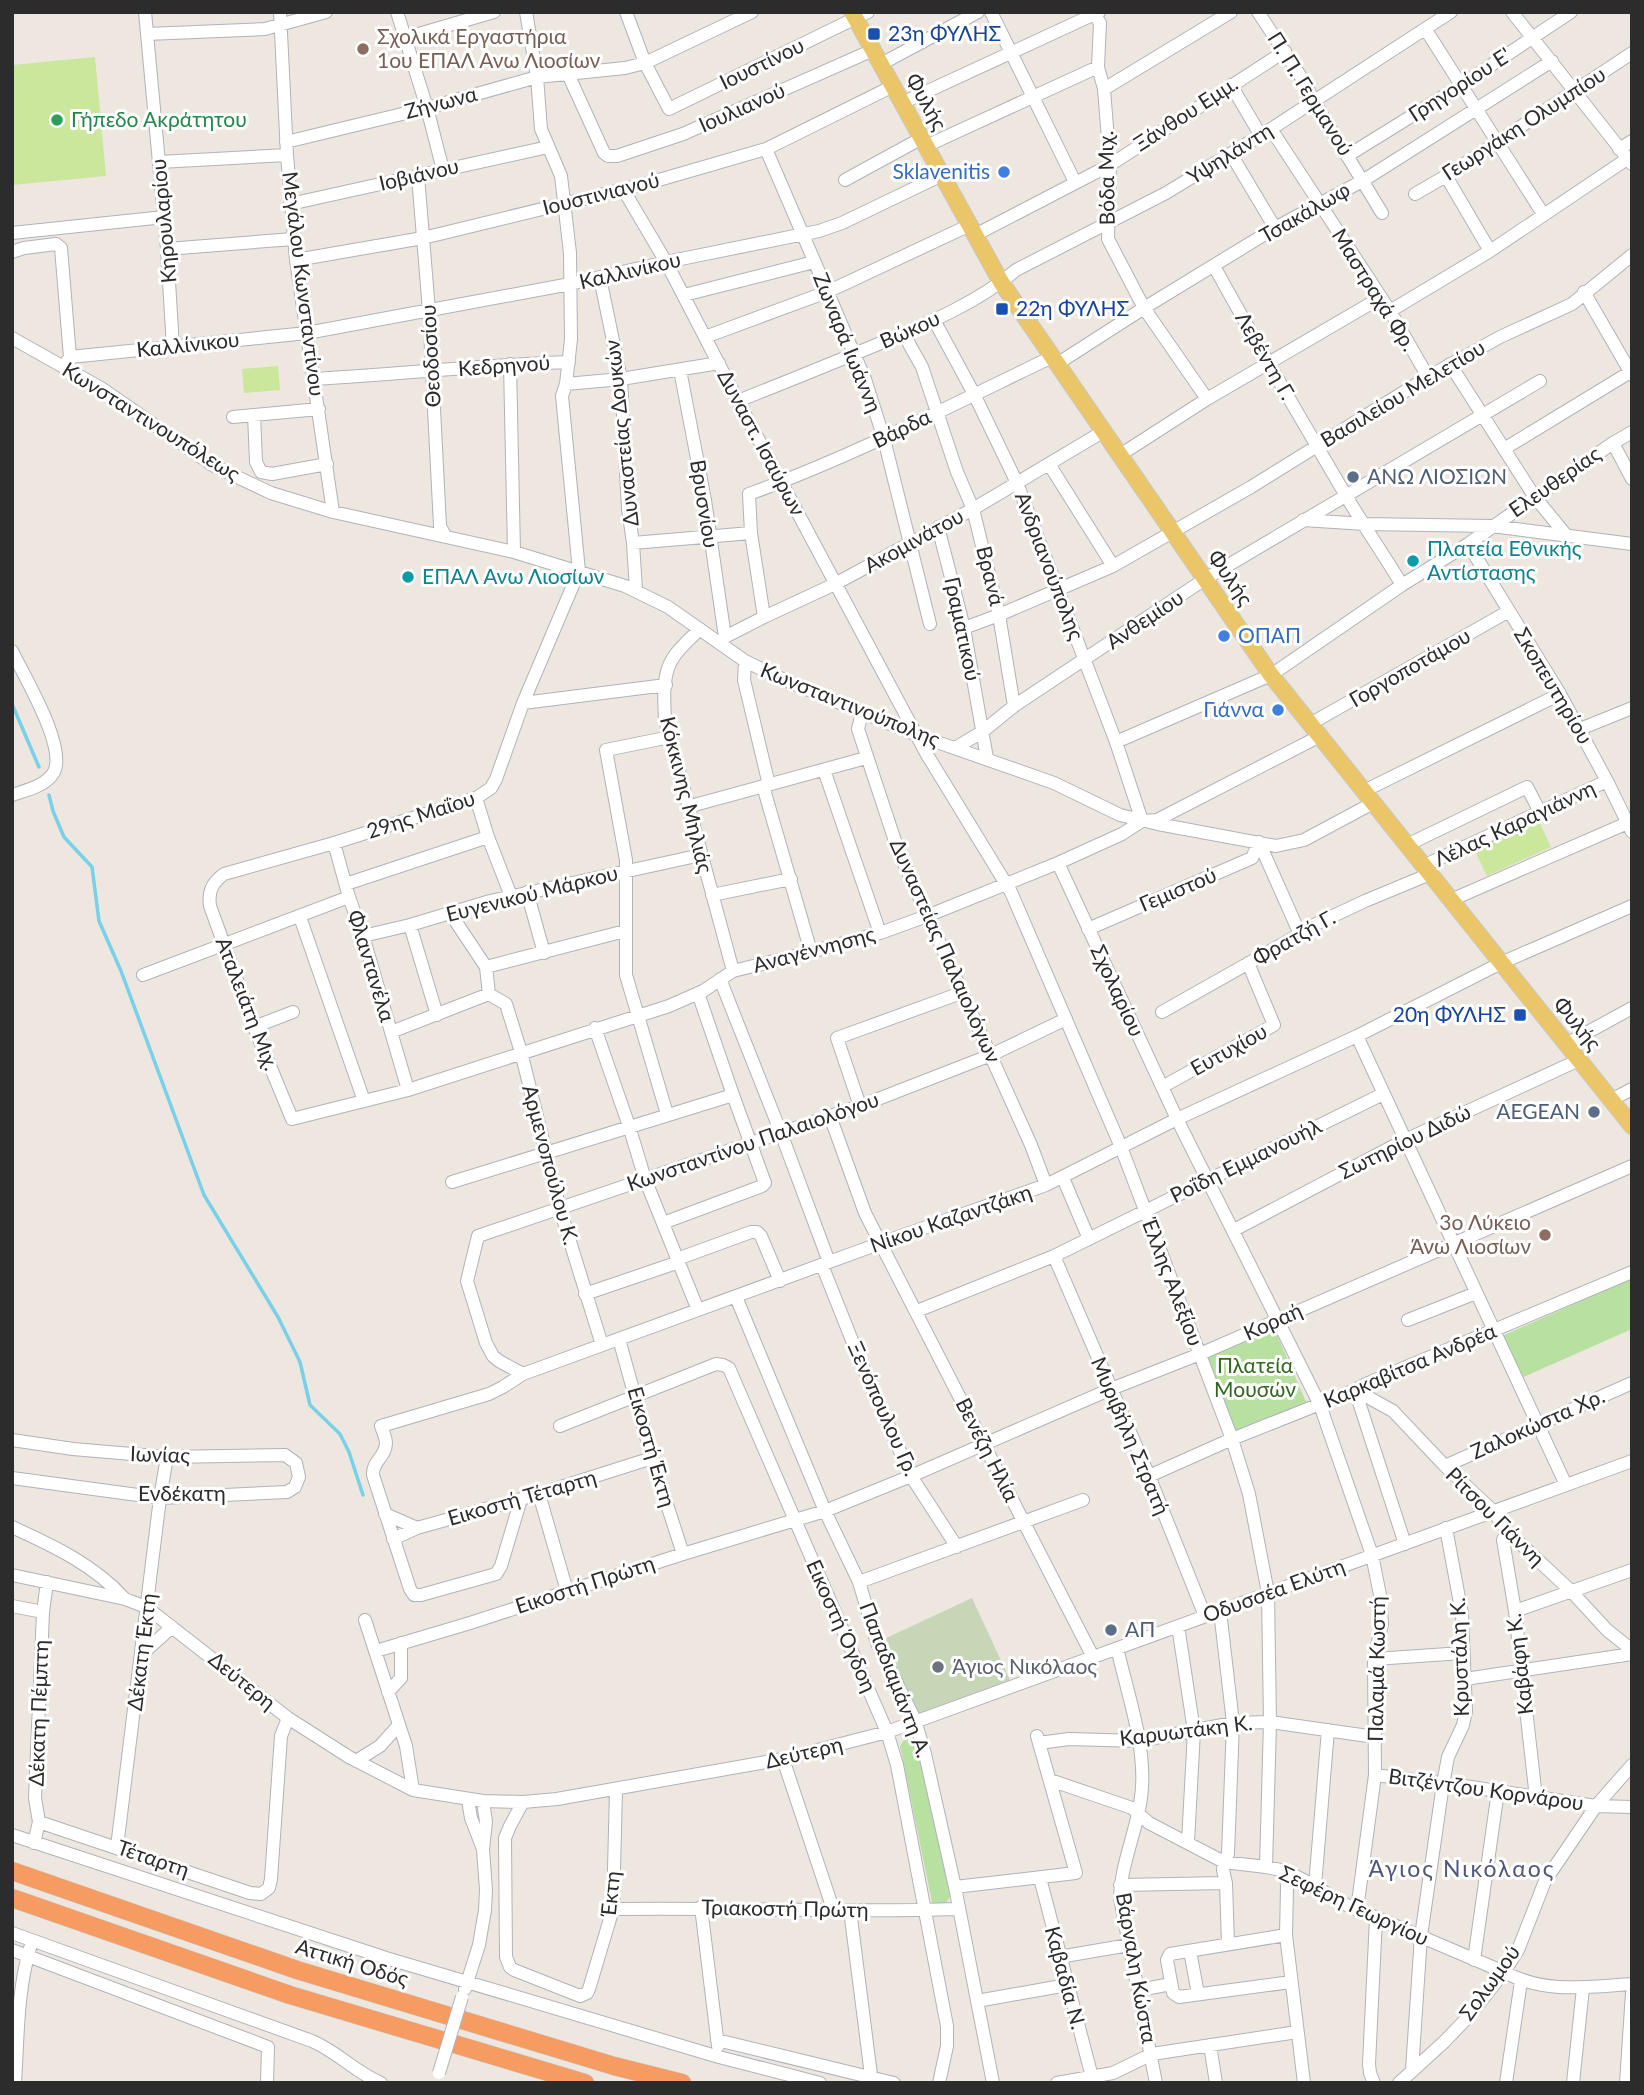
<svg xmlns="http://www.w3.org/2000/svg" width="1644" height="2095" font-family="Lato,sans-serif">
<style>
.green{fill:#b8e0a0}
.cemetery{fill:#c8d6b8}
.pitch{fill:#cae79c}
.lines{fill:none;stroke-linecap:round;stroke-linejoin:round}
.stream{stroke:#79d0e9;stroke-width:3.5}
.minor-casing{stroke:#b0b2bc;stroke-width:14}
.major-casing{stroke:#c8c8c8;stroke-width:18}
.highway-casing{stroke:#c8c8c8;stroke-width:19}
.minor{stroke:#fff;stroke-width:12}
.major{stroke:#eac668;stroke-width:16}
.highway{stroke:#f69c62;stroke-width:18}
.minor-bridge-casing{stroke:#b0b2bc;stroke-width:14;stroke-linecap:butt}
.minor-bridge{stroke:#fff;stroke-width:12}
.transit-dot{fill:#1a4fb4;stroke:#fff;stroke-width:2.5}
.education-dot{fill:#8d6e63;stroke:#fff;stroke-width:2.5}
.leisure-dot{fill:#2e9e5b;stroke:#fff;stroke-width:2.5}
.shop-dot{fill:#3f7fe0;stroke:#fff;stroke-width:2.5}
.service-dot{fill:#5c6f8a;stroke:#fff;stroke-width:2.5}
.culture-dot{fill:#0f9aa8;stroke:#fff;stroke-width:2.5}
.worship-dot{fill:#6b7280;stroke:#fff;stroke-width:2.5}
.labels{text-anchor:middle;stroke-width:6;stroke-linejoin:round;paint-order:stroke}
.transit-label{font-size:21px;fill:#164399;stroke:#fff;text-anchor:start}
.education-label{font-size:21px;fill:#785e54;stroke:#fff;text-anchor:start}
.street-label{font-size:21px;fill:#2c2c2c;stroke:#fff}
.leisure-label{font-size:21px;fill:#27864d;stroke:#fff;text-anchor:start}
.shop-label{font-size:21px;fill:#366cbe;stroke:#fff;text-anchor:end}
.service-label{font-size:21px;fill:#4e5e75;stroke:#fff;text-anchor:start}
.culture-label{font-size:21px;fill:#0d838f;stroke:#fff;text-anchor:start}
.park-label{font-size:21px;fill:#31671f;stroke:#fff}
.worship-label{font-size:21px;fill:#5b616d;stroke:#fff;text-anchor:start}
.neighbourhood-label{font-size:23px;letter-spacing:2px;fill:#4f587b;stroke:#fff}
</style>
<rect width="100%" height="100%" fill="#ede7e0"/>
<path class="green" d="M1630 1279 1632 1329 1521 1378 1502 1336Z
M1274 1328 1307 1404 1236 1432 1207 1355Z
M911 1738H915L919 1742 950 1897 945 1905H937L932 1902 900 1746 905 1739Z"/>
<path class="cemetery" d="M972 1598 1010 1680 914 1716 882 1640Z"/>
<path class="pitch" d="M95 57 106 176 12 185V65Z
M278 366 280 390 244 393 242 369Z
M1537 817 1551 847 1487 876 1473 847Z"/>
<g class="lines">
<path class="stream" d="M12 704 39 767
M49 795 53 811 64 837 92 867 99 921 121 971 204 1195 278 1317 300 1362 310 1405 340 1434 349 1452 363 1495"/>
<g class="minor-casing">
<path id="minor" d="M145 12 167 249 173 347
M280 12 287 155 296 260 333 512
M397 12 427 108 443 170
M526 12 537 77 541 129 561 176 570 253 571 339 566 384 562 396 579 571 523 703 496 779 491 788 476 798 334 843 224 874C212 883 208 891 210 906L254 1027 292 1119 408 1090 669 1006 703 991 733 971 811 952 880 933 927 916 1058 863 1122 834 1142 821 1157 820 1320 736
M626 12 645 63 669 109 868 12
M991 12 1075 182
M1258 12 1301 77 1321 113 1382 213
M1512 12 1632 164
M1095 15 1100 23 1098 67 1104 89 1110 165 1108 239 1144 308 1207 399
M1426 30 1543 214
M147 34 265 29 326 12
M405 38 494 12
M881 64 978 12
M568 74 604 153 608 156H617L683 134 873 50
M1231 85 1261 136
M1104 89 1231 12
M902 103 1099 12
M1271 129 1390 311 1428 377
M286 142 427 108 537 77 625 68 645 63 752 12
M926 146 1098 67
M766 149 865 379 884 439 930 624
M1619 149 1632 141
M1231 154 1275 228
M1347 156 1460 86 1571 12
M159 162 287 155
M418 176 429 311 440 526 445 536
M1446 176 1490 251
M845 180 922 138
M623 189 666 262 738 401 926 753 1011 892 1121 1147 1232 1439 1249 1494 1268 1593 1270 1722 1266 1867
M1415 194 1446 176 1632 53
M290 204 548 147
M12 233 164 217
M975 235 1110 165 1285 51
M167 249 293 239
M12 252 24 248 56 244 61 248 70 357 66 363
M296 260 423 238 645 184 766 149 893 86
M1214 266C1256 343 1301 419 1345 494 1363 525 1384 555 1402 585
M600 278 621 379 628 509 633 543 636 590
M1584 292 1632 375
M684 295 814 262
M1390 311 1490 251 1627 159
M934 320 974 394 1017 483 1116 742 1142 821
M903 333 922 367 957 472 973 509 999 615 1014 706
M705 337 827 292 970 225
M12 338 101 388 214 466 271 493 333 512 514 552 625 586 668 607 745 661 780 678 917 735 1054 783 1120 815 1158 824 1276 846 1304 840 1373 803
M70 357 307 333 570 284 666 262 819 231 842 223 942 175
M510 364 514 552
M1057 364 1144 308 1275 228 1364 180 1552 61
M1450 364 1534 496 1566 535
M680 370 705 500 725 637
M314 379C399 374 484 365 569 362
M566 384 621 379 719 363
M738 401C788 381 838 361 888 340 933 321 978 302 1016 270L1166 193 1271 129 1451 12
M254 415 256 462 261 472 272 474 327 464
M233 417 319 409
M1613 443 1632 479
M1504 449 1632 371
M1120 455 1207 399 1380 298
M1049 464 1113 566
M1303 520 1365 524 1492 526 1632 544
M938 527 964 628 987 758
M633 543 751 533
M1468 544 1560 694 1607 781 1632 832
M764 617 751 533 749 494C853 456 952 405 1052 357
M964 628 999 615 1113 566 1251 487 1428 377 1500 337 1572 304 1632 255
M700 629C691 638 680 647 673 658 662 674 664 701 665 719L733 971
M721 643 725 637 764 617 835 584 973 509 1104 431
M12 651C24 676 67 747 54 772 46 786 27 790 12 795
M745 661 744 680 769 785
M523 703 666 685
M862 713 858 729 898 850 1031 1145 1046 1185
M1310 724 1509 611
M1580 729 1632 708
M1116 742 1271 675 1402 585 1468 544 1613 443 1632 432
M955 748 982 732 1014 706 1205 579 1540 381
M824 770 880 933
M763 786 811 952
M1364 791 1560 694
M476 798 488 837 511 896
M687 807 866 758
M1259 842 1299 932
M334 843 349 897 363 936 408 1090
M1407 845 1527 787 1540 812
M1058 863 1177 1119 1320 1405 1372 1555 1380 1595 1382 1624 1374 1659 1375 1775 1357 1910
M1423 866 1607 781
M346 884 488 837
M527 892 544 953
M712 895 791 879
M1451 900 1632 821
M450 913 486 967 489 994
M300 917 364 1101
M410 925 437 1015
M1088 929 1252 858 1259 842
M363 936 410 925 490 901 701 855
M486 967 625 931
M143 975 349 897
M720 979 781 1133 829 1262
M489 994 506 1004 521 1052 560 1209 602 1345
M1162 1012 1295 937 1299 932 1365 901 1430 874
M254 1027 293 1012
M595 1028 629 1126 645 1179 698 1310
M391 1032 489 994
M1357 1036 1566 1485
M1566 1044 1632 1008
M1162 1087 1274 1025 1248 963
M1611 1100 1632 1089
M860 1106 837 1038 961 993
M667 1114 626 975V860L606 750 670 737
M830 1116 865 1213 1093 1657
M1063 1178 1089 1239
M452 1182 733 1095
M663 1223 762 1186 765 1183 733 1095 698 993
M1234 1230 1405 1140 1579 1060
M1054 1256 1149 1476 1205 1616
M677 1259 751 1232H757L761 1236 780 1281
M822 1265 861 1363 911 1476 957 1547
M585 1294 679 1262
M736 1297 825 1511 859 1582 877 1643 915 1720 925 1754 955 1887 993 2083
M917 1311 1054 1256 1383 1094
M1408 1320 1476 1293
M619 1339 652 1458 683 1554
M523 1374 499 1361 493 1356 486 1343 467 1281 478 1236 860 1106 991 1055 1066 1019
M1355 1390 1393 1411 1445 1466 1493 1511 1507 1531 1571 1591 1607 1630 1632 1650
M1355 1390 1405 1544
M560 1426 716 1364 723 1365 729 1368 887 1732 897 1765 947 2026V2046L939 2083
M12 1440 73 1449 167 1457 285 1455 296 1463 299 1477 295 1487 287 1492 160 1498 12 1478
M1445 1466 1632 1383
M1149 1476 1232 1439 1355 1390 1366 1384 1632 1272
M539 1494 567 1591
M521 1499 501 1566 496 1574 421 1595H414L410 1589 373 1475C372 1461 386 1457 386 1443 386 1438 383 1432 381 1426L489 1394 503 1387 523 1374 881 1243 1046 1185 1177 1119 1357 1036 1501 963 1632 906
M385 1514 417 1528
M12 1527C54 1546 94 1565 125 1599
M1507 1531 1503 1540 1515 1611 1536 1798
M393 1539 417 1528 539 1494 652 1458
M12 1575 125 1599 146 1607 288 1718 349 1757 413 1790 483 1801 523 1802 557 1799 783 1759 887 1732 1632 1461
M859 1582 1083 1500
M12 1606 43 1612
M1220 1611 1233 1723 1228 1854 1224 1862 1223 1870 1226 1883 1228 1944
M1515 1611 1632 1570
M365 1620 406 1746 413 1790
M1178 1626 1194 1731 1188 1842
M1117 1648C1127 1691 1145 1743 1142 1787 1140 1825 1121 1860 1120 1898L1156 2083
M376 1651 470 1623 683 1554 825 1511 911 1476 1111 1389 1200 1354 1632 1166
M142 1654 172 1627
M1374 1659 1463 1653
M1465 1679 1632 1654
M388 1692 401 1678V1643
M1039 1743 1069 1739 1139 1741 1233 1723 1270 1722 1375 1737
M783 1759 833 1909
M356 1761 380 1746 398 1726
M1375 1775 1471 1787 1596 1806 1632 1807
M1050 1780 1132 1808 1149 1823 1224 1862 1266 1867 1286 1871 1315 1886 1342 1903 1504 1972C1545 1994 1587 1987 1632 1984
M468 1800 471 1818 483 1849
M523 1802 510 1826 505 1838 506 1957 510 1967 514 1970 580 1996 587 1993 589 1989 613 1909 616 1790
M39 1822 250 1893 261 1894 269 1888 271 1879 281 1736 288 1718
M12 1835 386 1958 719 2057 820 2083
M34 1843 39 1822 35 1798 43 1612 47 1582
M117 1847 160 1498 167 1457
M1286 1871 1287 1887 1286 1935 1304 2083
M1040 1878 1092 2077
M1120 1885 1226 1883
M1315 1886 1328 1730
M955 1887 1076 1873 1037 1736
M701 1907 718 2046
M613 1909C728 1907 843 1913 958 1909
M850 1910 872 2083
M12 1933 312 2041C338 2052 356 2073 381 2083
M1286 1935 1170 1954 1167 1960 1173 1993 1179 1997 1291 1982
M12 1950 268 2047
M1190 1951 1198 1994
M1059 1957 1129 1945
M1474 1960 1498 1791
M465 1989 479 1945 485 1910 486 1890 483 1849 486 1822 483 1801
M1139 1990 1171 1984
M977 2001 1067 1985
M717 2040 894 2083
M1210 2045 1216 2083
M1412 2070 1421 1936 1443 1784 1448 1757 1463 1725 1466 1711 1462 1614 1446 1528
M15 2083C18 2038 17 1992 30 1948
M267 2083 268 2047
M1057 2083 1113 2073 1152 2054 1297 2032
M1374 2083 1370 2073 1369 2064 1376 1918
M1399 2083 1444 2042 1470 2015 1504 1972 1518 1950 1545 1881 1596 1806 1632 1765
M1506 2083 1521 1981
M1573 2083 1583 1988
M1626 2083 1632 1993"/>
</g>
<g class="major-casing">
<path id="major" d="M852 12 1001 282 1271 675 1632 1126"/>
</g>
<g class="highway-casing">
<path id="highway" d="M12 1871 297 1970 614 2066 682 2083
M12 1898 290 1995 585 2083"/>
</g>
<use href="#minor" class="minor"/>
<use href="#major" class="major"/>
<use href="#highway" class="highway"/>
<g class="minor-bridge-casing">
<path id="minor-bridge" d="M439 2073 462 1997"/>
</g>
<use href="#minor-bridge" class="minor-bridge"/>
</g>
<g class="transit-dot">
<rect x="867" y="27" width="14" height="14" rx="3.5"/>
<rect x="995" y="302" width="14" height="14" rx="3.5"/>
<rect x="1513" y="1008" width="14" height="14" rx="3.5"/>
</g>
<g class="education-dot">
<circle cx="363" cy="49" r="7"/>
<circle cx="1545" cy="1235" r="7"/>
</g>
<circle class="leisure-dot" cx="57" cy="120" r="7"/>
<g class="shop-dot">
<circle cx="1004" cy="172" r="7"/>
<circle cx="1224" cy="636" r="7"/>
<circle cx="1278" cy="710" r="7"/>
</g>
<g class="service-dot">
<circle cx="1353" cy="477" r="7"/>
<circle cx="1594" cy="1112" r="7"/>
<circle cx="1111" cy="1630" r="7"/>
</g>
<g class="culture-dot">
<circle cx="1413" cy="561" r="7"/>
<circle cx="408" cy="577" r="7"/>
</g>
<circle class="worship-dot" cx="938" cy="1667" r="7"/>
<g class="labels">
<g class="transit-label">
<text x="888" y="41">23η ΦΥΛΗΣ</text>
<text x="1016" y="316">22η ΦΥΛΗΣ</text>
<text x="1506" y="1022" text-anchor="end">20η ΦΥΛΗΣ</text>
</g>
<g class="education-label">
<text x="377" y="44">Σχολικά Εργαστήρια<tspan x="377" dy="24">1ου ΕΠΑΛ Άνω Λιοσίων</tspan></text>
<text x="1531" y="1230" text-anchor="end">3ο Λύκειο<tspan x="1531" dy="24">Άνω Λιοσίων</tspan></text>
</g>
<g class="street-label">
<text transform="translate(762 64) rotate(-26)" y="7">Ιουστίνου</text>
<text transform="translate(1460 85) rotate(-33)" y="7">Γρηγορίου Ε'</text>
<text transform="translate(1310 94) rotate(58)" y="7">Π. Π. Γερμανού</text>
<text transform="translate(926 102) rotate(61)" y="7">Φυλής</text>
<text transform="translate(441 103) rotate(-15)" y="7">Ζήνωνα</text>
<text transform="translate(742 108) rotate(-24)" y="7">Ιουλιανού</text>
<text transform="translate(1186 114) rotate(-33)" y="7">Ξάνθου Εμμ.</text>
<text transform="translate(1524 124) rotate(-33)" y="7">Γεωργάκη Ολυμπίου</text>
<text transform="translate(1230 154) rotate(-32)" y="7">Υψηλάντη</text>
<text transform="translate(419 175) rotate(-13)" y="7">Ιοβιάνου</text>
<text transform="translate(1107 178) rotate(-91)" y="7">Βόδα Μιχ.</text>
<text transform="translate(601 194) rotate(-14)" y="7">Ιουστινιανού</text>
<text transform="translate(1305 213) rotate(-30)" y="7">Τσακάλωφ</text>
<text transform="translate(164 221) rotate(-95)" y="7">Κηρουλαρίου</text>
<text transform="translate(630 271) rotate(-13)" y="7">Καλλινίκου</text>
<text transform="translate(303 284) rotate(83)" y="7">Μεγάλου Κωνσταντίνου</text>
<text transform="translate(1374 290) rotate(58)" y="7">Μαστραχά Φρ.</text>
<text transform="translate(910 330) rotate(-24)" y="7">Βώκου</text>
<text transform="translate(847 343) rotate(68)" y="7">Ζωναρά Ιωάννη</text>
<text transform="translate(188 345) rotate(-6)" y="7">Καλλίνικου</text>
<text transform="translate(431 356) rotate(-93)" y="7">Θεοδοσίου</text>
<text transform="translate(1265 356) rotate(60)" y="7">Λεβέντη Γ.</text>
<text transform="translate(504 366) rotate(-4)" y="7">Κεδρηνού</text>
<text transform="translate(1403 394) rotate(-31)" y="7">Βασιλείου Μελετίου</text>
<text transform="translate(151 422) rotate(32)" y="7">Κωνσταντινουπόλεως</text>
<text transform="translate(902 429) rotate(-26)" y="7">Βάρδα</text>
<text transform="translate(622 433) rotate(-96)" y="7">Δυναστείας Δουκών</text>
<text transform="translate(761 443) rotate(62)" y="7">Δυναστ. Ισαύρων</text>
<text transform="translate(1555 482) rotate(-35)" y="7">Ελευθερίας</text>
<text transform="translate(704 504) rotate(81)" y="7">Βρυσνίου</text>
<text transform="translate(914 541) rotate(-29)" y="7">Ακομινάτου</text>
<text transform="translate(1049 566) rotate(69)" y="7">Ανδριανούπολης</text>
<text transform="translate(990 576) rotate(76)" y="7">Βρανά</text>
<text transform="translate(1230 578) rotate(56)" y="7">Φυλής</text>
<text transform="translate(1145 620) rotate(-34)" y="7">Ανθεμίου</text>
<text transform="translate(962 629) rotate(78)" y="7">Γραματικού</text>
<text transform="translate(1410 668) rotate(-30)" y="7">Γοργοποτάμου</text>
<text transform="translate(1553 686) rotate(59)" y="7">Σκοπευτηρίου</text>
<text transform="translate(850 705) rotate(22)" y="7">Κωνσταντινούπολης</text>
<text transform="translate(686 795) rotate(76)" y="7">Κόκκινης Μηλιάς</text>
<text transform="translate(421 815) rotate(-18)" y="7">29ης Μαΐου</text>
<text transform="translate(1515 824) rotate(-25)" y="7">Λέλας Καραγιάννη</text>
<text transform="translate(1178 890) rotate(-23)" y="7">Γεμιστού</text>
<text transform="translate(532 894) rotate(-14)" y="7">Ευγενικού Μάρκου</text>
<text transform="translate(1294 938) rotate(-29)" y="7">Φρατζή Γ.</text>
<text transform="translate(814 950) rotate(-15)" y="7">Αναγέννησης</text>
<text transform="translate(945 951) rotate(66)" y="7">Δυναστείας Παλαιολόγων</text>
<text transform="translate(371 966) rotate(73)" y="7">Φλαντανέλα</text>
<text transform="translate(1117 991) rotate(65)" y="7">Σχολαρίου</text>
<text transform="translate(247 1004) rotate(69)" y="7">Αταλειάτη Μιχ.</text>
<text transform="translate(1577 1024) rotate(51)" y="7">Φυλής</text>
<text transform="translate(1229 1050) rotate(-29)" y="7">Ευτυχίου</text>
<text transform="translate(753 1142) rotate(-19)" y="7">Κωνσταντίνου Παλαιολόγου</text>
<text transform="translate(1405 1142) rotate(-26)" y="7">Σωτηρίου Διδώ</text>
<text transform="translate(1246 1161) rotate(-26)" y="7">Ροΐδη Εμμανουήλ</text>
<text transform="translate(550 1165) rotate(75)" y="7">Αρμενοπούλου Κ.</text>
<text transform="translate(951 1219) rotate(-19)" y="7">Νίκου Καζαντζάκη</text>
<text transform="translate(1172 1282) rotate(69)" y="7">Έλλης Αλεξίου</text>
<text transform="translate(1273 1322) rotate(-24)" y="7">Κοραή</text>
<text transform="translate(1410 1366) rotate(-23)" y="7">Καρκαβίτσα Ανδρέα</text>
<text transform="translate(883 1409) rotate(66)" y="7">Ξενόπουλου Γρ.</text>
<text transform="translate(1538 1424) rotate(-24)" y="7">Ζαλοκώστα Χρ.</text>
<text transform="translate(1130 1436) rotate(67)" y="7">Μυριβήλη Στρατή</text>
<text transform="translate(651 1447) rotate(74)" y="7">Εικοστή Έκτη</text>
<text transform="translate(987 1450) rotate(63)" y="7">Βενέζη Ηλία</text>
<text transform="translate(160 1455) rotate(2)" y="7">Ιωνίας</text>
<text x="182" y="1501">Ενδέκατη</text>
<text transform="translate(522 1498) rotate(-16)" y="7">Εικοστή Τέταρτη</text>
<text transform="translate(1495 1517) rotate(45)" y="7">Ρίτσου Γιάννη</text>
<text transform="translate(585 1585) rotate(-18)" y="7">Εικοστή Πρώτη</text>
<text transform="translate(1274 1591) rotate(-20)" y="7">Οδυσσέα Ελύτη</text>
<text transform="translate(841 1626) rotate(66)" y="7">Εικοστή Όγδοη</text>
<text transform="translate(142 1652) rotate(-83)" y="7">Δέκατη Έκτη</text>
<text transform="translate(1460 1657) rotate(-92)" y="7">Κρυστάλη Κ.</text>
<text transform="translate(1520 1664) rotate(-97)" y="7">Καβάφη Κ.</text>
<text transform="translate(1377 1669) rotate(-89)" y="7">Παλαμά Κωστή</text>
<text transform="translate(895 1680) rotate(69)" y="7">Παπαδιαμάντη Α.</text>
<text transform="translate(242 1681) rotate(39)" y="7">Δεύτερη</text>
<text transform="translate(39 1713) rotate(-88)" y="7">Δέκατη Πέμπτη</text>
<text transform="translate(1186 1731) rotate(-7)" y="7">Καρυωτάκη Κ.</text>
<text transform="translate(804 1753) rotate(-13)" y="7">Δεύτερη</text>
<text transform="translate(1486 1790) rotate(8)" y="7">Βιτζέντζου Κορνάρου</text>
<text transform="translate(153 1859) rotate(19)" y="7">Τέταρτη</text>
<text transform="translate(611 1894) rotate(-84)" y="7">Έκτη</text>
<text transform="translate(1354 1906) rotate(25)" y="7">Σεφέρη Γεωργίου</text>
<text transform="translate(785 1909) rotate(1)" y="7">Τριακοστή Πρώτη</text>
<text transform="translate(352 1963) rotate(17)" y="7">Αττική Οδός</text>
<text transform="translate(1136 1968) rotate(80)" y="7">Βάρναλη Κώστα</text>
<text transform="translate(1065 1978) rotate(75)" y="7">Καβαδία Ν.</text>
<text transform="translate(1490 1983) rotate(-54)" y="7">Σολωμού</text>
</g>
<g class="leisure-label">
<text x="71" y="127">Γήπεδο Ακράτητου</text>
</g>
<g class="shop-label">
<text x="990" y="179">Sklavenitis</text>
<text x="1238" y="643" text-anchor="start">ΟΠΑΠ</text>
<text x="1264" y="717">Γιάννα</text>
</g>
<g class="service-label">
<text x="1367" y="484">ΑΝΩ ΛΙΟΣΙΩΝ</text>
<text x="1580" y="1119" text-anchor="end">AEGEAN</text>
<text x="1125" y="1637">ΑΠ</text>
</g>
<g class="culture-label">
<text x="1427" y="556">Πλατεία Εθνικής<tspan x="1427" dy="24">Αντίστασης</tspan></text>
<text x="422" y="584">ΕΠΑΛ Άνω Λιοσίων</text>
</g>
<g class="park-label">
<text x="1255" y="1373">Πλατεία<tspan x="1255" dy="24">Μουσών</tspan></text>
</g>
<g class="worship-label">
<text x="952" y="1674">Άγιος Νικόλαος</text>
</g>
<g class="neighbourhood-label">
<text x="1462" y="1877">Άγιος Νικόλαος</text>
</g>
</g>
<rect width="1644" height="2095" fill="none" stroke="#2c2c2c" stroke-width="28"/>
</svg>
